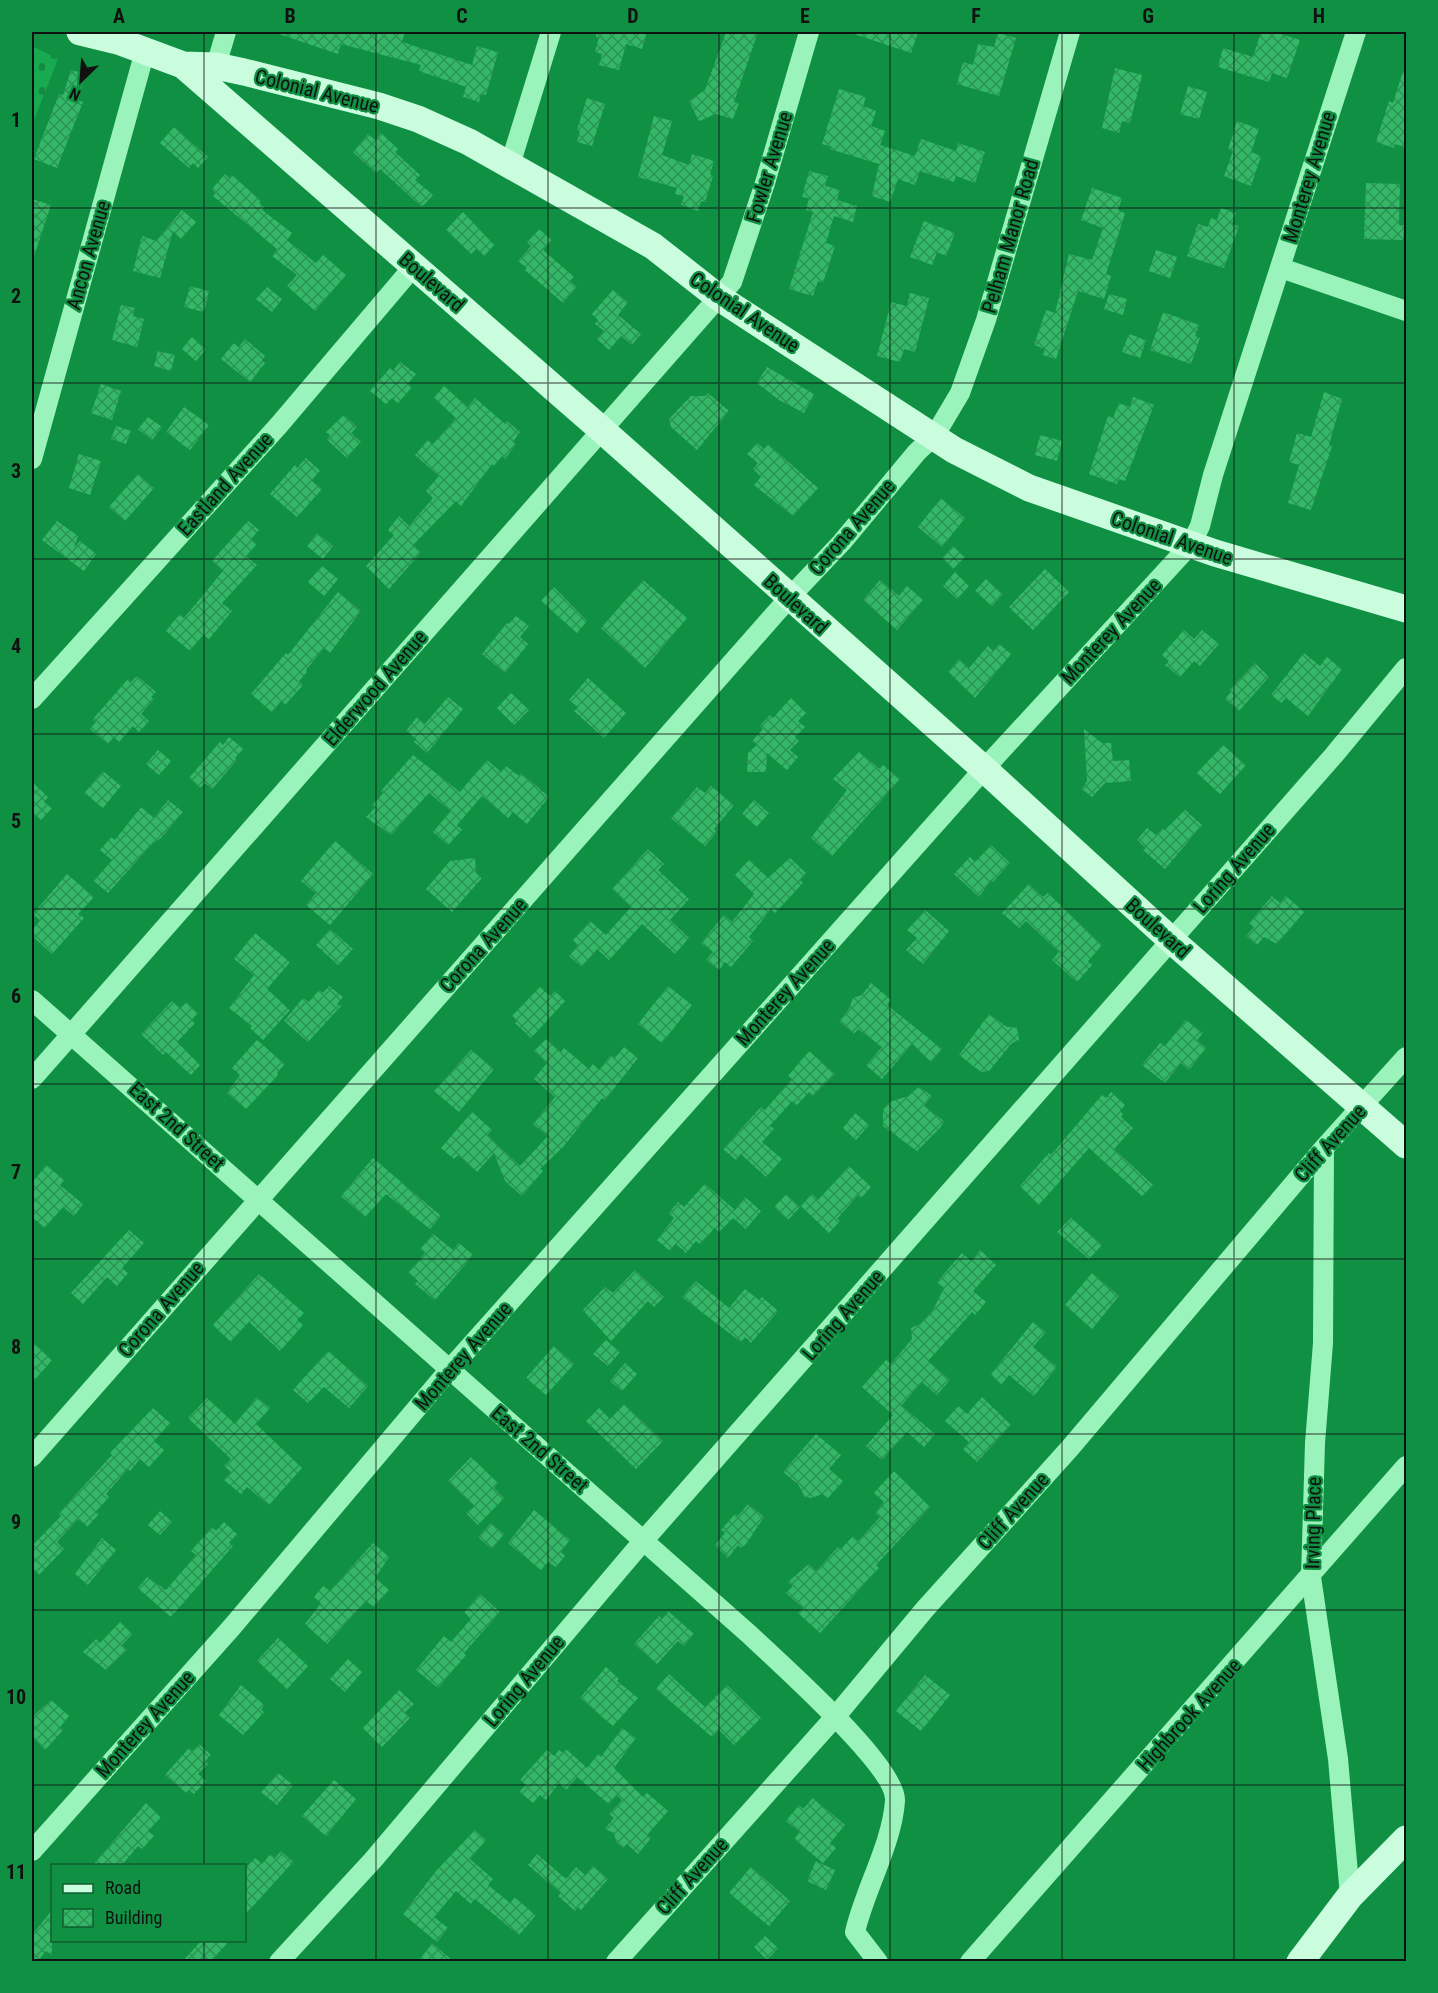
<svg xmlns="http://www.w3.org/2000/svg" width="1438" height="1993" font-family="'Roboto Condensed',sans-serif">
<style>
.cemetery{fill:url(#cemetery-stones)}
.building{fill:url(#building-cross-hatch)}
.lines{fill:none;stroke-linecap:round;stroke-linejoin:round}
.street{stroke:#9bf3bc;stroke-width:20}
.secondary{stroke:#cafdde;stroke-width:27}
.grid{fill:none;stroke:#111;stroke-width:1.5;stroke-opacity:0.55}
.labels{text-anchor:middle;stroke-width:4.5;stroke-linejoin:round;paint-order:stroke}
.street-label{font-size:20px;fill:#111;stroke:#109043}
.neatline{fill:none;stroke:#111;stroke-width:2}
.grid-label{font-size:20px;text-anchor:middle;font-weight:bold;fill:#111}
</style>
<defs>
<pattern id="cemetery-stones" width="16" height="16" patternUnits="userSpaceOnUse" patternTransform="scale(1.5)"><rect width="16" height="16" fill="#18aa50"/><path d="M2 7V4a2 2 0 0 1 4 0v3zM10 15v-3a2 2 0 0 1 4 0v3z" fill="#148941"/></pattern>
<pattern id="building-cross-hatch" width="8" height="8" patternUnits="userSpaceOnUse" patternTransform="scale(1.5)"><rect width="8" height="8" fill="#34b868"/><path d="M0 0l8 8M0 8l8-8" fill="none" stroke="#2b9454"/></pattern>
</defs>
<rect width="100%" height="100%" fill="#109043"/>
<path class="cemetery" d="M32 46 58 59 32 125Z"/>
<path class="building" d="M280 32H364L377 35 378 32H405L402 42 472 65 477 46 498 52 486 95 481 94 479 102 463 97 466 87 419 71 421 65 341 44 338 54 279 34Z
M596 32H647L642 49 626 44 619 70 599 65 602 54 595 52 599 37H596Z
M726 32H758L734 102 739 103 733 119 716 114 699 121 689 101 705 90Z
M854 32H918L911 53 854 34Z
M1261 32H1275L1300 40 1287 78 1272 73 1269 82 1218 67 1223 48 1253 57Z
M998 33 1016 38 999 96 957 84 963 62 973 65 978 44 994 47Z
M1115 68 1142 75 1130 123 1122 121 1119 133 1102 128Z
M71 70 86 74 78 100 83 102 57 168 34 159 59 94 63 95Z
M1403 71 1407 72V148L1395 144 1394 148 1376 142 1389 101 1393 103Z
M1188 86 1207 92 1199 119 1180 114Z
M839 89 866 97 863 106 876 111 871 126 885 131 880 145 915 156 921 139 956 151 958 143 985 152 975 183 956 176 954 182 920 171 915 185 898 179 890 202 872 196 879 164 830 149 831 147 822 144Z
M587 98 605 104 592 146 577 142 580 131 577 130Z
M654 116 672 121 662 155 689 165 692 154 714 161 710 174 713 176 705 202 701 201 698 211 681 205 684 196 675 194 677 188 638 177Z
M1237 121 1259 129 1251 152 1261 156 1251 186 1224 176 1233 151 1228 149Z
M174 127 208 157 198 168 193 163 189 168 160 143Z
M381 133 398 149 395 152 420 175 415 180 433 195 422 207 380 169 376 173 353 152 368 134 375 140Z
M809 171 828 176 825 186 840 190 837 200 857 206 853 222 834 216 826 243 835 246 823 283 818 281 813 296 789 289 813 212 806 210 809 198 802 197Z
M225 174 229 178 232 175 261 201 259 203 264 207 262 210 292 233 287 240 316 263 323 255 346 275 315 311 287 286 297 275 272 256 277 249 213 196 215 193 212 189Z
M1366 183 1400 184 1399 225H1404L1403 240 1364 239Z
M1092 188 1122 198 1118 210 1125 213 1106 274 1111 276 1104 299 1078 291 1056 359 1043 355 1045 349 1034 345 1046 310 1055 313 1069 254 1092 260 1103 228 1081 220Z
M32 199 51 205 34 256 32 255Z
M1221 208 1236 213 1232 224 1239 226 1224 268 1187 256 1198 224 1208 227 1211 218 1217 220Z
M182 210 196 222 181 239 173 231 160 278 133 271 142 236 156 241Z
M463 212 494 245 484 256 476 249 471 254 446 230Z
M924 221 955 233 946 256 937 252 932 265 910 257Z
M539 229 552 240 543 250 574 277 570 281 577 287 563 303 525 270 527 268 518 261 531 246 527 242Z
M1156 250 1177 257 1170 278 1149 271Z
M190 286 209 291 204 312 184 307Z
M267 287 282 299 272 312 256 299Z
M613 290 628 302 618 315 641 334 632 345 621 336 609 350 597 339 604 331 595 324 598 320 592 314Z
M910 293 929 298 915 352 904 349 900 362 877 356 891 302 907 306Z
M1109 294 1127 299 1123 315 1104 309Z
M121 305 135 308 133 316 144 319 137 347 112 340Z
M1163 312 1199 325 1195 336 1200 338 1191 364 1150 350Z
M1129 334 1146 340 1140 358 1122 352Z
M192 337 206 349 196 361 182 349Z
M245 339 265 356 262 360 265 363 250 382 221 359 234 343 239 347Z
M158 351 175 355 171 371 154 366Z
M400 362 416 374 408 384 412 387 398 403 392 398 386 404 370 391 390 368 393 371Z
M767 367 814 394 804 413 779 400 757 383Z
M101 384 121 391 112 420 91 413Z
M444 386 468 407 475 398 505 424 507 421 520 432 513 442 516 444 505 459 502 456 494 466 492 464 461 506 456 501 413 545 421 552 389 589 366 566 394 535 388 530 399 516 409 526 433 498 426 491 439 476 415 455 428 440 433 444 456 418 434 398Z
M1324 392 1342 399 1329 445 1332 446 1311 510 1288 503 1299 465 1289 462 1297 433 1311 437Z
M708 393 729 411 697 450 671 427 669 419 691 396H705Z
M1133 397 1154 405 1125 481 1119 479 1117 484 1089 474 1108 416 1113 418 1119 403 1130 407Z
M184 407 209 425 190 450 166 432Z
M344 415 357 427 351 433 361 442 347 458 327 440 330 435 326 432Z
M148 417 162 427 152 440 138 429Z
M116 426 131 431 126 444 111 439Z
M1040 435 1062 441 1057 461 1035 455Z
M757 443 764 449 768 444 818 488 793 516 754 485 761 477 753 469 758 463 747 454Z
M79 454 101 461 90 495 69 488Z
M306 458 320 471 312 481 322 489 297 517 270 494 295 465 297 468Z
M138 474 154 488 125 521 109 507Z
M941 498 965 518 942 547 918 527Z
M57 521 78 536 74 548 80 541 96 554 84 571 42 540Z
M248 521 259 530 251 539 257 544 246 556 257 565 222 603 232 611 209 639 203 635 190 651 166 631 179 615 184 618 223 571 212 561Z
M317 533 333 546 323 559 307 546Z
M953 546 965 557 953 569 942 558Z
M322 566 338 579 324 596 308 582Z
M1045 569 1069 592 1033 630 1009 607Z
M955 572 969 586 957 599 943 586Z
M986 579 1003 594 992 606 975 591Z
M643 580 687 618 645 668 601 628Z
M880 580 899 596 907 586 923 600 897 630 863 600Z
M554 587 587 621 577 633 541 601Z
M338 592 361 611 330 653 324 648 306 670 307 672 299 681 303 685 285 705 281 701 272 712 251 694 286 653 288 655Z
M516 616 529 626 520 637 528 644 505 673 482 654 507 623 509 624Z
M1184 630 1194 639 1202 630 1219 644 1200 666 1194 661 1180 677 1165 665 1169 661 1162 655Z
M999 644 1011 654 975 698 948 672 959 659 969 668 988 646 993 651Z
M1304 653 1320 666 1327 657 1342 669 1308 716 1286 698 1281 703 1271 695Z
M1255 663 1269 677 1239 711 1225 699 1231 692 1229 690Z
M137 676 156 692 151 697 154 699 141 714 149 721 139 732 133 726 119 742 114 737 108 744 90 729 96 722 93 719 128 679 131 682Z
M588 678 626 713 604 738 574 711 578 707 569 700Z
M511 693 529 710 514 725 497 708Z
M448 697 463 709 427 753 414 742 416 739 406 731 417 717 425 724Z
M791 698 806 713 798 721 805 727 795 737 799 741 790 750 798 757 787 770 767 753 766 772H747L748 753 757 745 752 741 763 729 760 726 770 715 773 718Z
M1084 729 1102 743H1111L1113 761 1129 760 1131 781 1105 783 1092 797 1082 789 1087 781Z
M229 737 243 749 235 758 237 760 212 789 205 783 200 788 189 778 220 742 223 745Z
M1223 745 1246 765 1220 794 1197 773Z
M158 750 171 761 159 775 146 764Z
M859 752 880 769 883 765 900 779 832 856 811 838 847 790 833 779Z
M413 755 460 792 487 760 501 772 506 766 519 776 521 773 549 797 527 824 513 812 508 818 482 796 457 825 462 830 448 845 433 832 451 811 429 793 391 835 366 817 375 808 372 805 383 793 381 791Z
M103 771 121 786 103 808 84 793Z
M32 782 48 797 44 802 52 808 41 820 34 814 32 817Z
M711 786 734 805 714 829 717 832 705 846 671 818 697 787 705 793Z
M168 800 183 812 161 838 152 844 108 893 94 881 112 860 100 850 111 837 115 840 141 807 154 818Z
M754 800 769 813 757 827 742 814Z
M1185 810 1202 825 1165 869 1143 850 1146 848 1137 840 1147 828 1156 835 1163 828 1165 830Z
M335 841 373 874 330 925 306 905 316 893 301 881Z
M991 845 1010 863 993 882 991 880 979 897 954 874 970 857 975 862Z
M648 849 664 864 658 870 689 899 670 920 689 938 675 954 642 924 609 960 597 949 582 967 569 956 578 945 573 940 590 921 606 935 631 907 612 889Z
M475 858 476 872 482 878 452 912 426 889 450 861Z
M790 858 806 873 800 880 803 883 775 913 771 909 749 937 753 941 731 967 725 962 719 970 706 960 713 952 701 943 724 915 732 922 754 894 735 875 749 860 768 878Z
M67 874 94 897 78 914 84 918 52 954 32 936V931L40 920 33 914Z
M1029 884 1043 897 1048 893 1102 945 1088 961 1092 965 1077 982 1052 960 1059 952 1026 921 1019 928 1002 913Z
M1272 896 1280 903 1286 896 1304 912 1277 944 1264 937 1257 945 1246 936 1254 927 1249 923Z
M925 910 949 931 923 964 906 950 917 938 907 930Z
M330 929 353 949 338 965 316 945Z
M255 933 290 962 267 989 290 1010 263 1040 250 1028 252 1026 229 1008 254 975 234 959Z
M871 983 891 1000 887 1005 942 1049 931 1062 912 1044 882 1079 866 1065 882 1047 858 1029 854 1034 839 1021 849 1009 853 998 862 995Z
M329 986 343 997 337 1004 341 1006 308 1042 284 1021 303 998 309 1002 319 990 323 993Z
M668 986 692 1005 662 1043 638 1024Z
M540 987 550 996 555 991 565 1001 531 1038 515 1023 517 1021 512 1016Z
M172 1001 180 1008 186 1002 198 1013 192 1020 195 1023 177 1042 200 1065 191 1075 166 1052 163 1055 141 1034Z
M989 1014 1007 1027H1017L1019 1040 1012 1043 989 1071 981 1072 959 1055Z
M1186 1020 1203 1033 1197 1040 1206 1048 1189 1070 1181 1063 1165 1083 1142 1065 1160 1043 1165 1046Z
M546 1039 561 1052 564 1048 589 1069 593 1064 599 1070 611 1055 615 1058 624 1047 638 1058 605 1100 602 1098 563 1147 540 1169 543 1171 522 1196 505 1181 494 1153 477 1172 458 1155 454 1159 441 1148 472 1112 492 1130 487 1135 520 1166 548 1136 533 1124 555 1097 534 1079 547 1063 534 1051Z
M257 1040 285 1064 277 1073 278 1075 246 1109 227 1093 240 1075 232 1068Z
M471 1050 494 1069 459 1112 434 1091Z
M809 1051 835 1074 813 1096 809 1092 797 1105 792 1101 770 1126 774 1129 762 1142 782 1159 766 1177 741 1154 736 1160 723 1149 761 1107 765 1110 792 1079 788 1076Z
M919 1087 932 1096 924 1106 944 1121 940 1128 917 1151 883 1126V1109L890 1102 908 1096Z
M1111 1092 1125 1105 1120 1111 1123 1114 1121 1117 1133 1128 1114 1149 1153 1185 1142 1196 1089 1148 1039 1205 1020 1186 1049 1153 1051 1155 1102 1095 1106 1098Z
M855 1113 869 1125 856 1140 843 1128Z
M373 1158 441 1216 430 1229 386 1194 365 1217 341 1196Z
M46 1165 64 1180 60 1185 83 1204 74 1216 63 1207 45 1228 32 1217V1183Z
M849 1166 871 1187 861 1198 858 1195 837 1219 840 1221 829 1233 801 1206 812 1194 818 1200Z
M705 1184 735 1210 745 1197 761 1211 746 1229 733 1218 719 1232 715 1228 700 1244 696 1241 686 1253 676 1244 670 1251 657 1240 674 1218 669 1213 678 1202 684 1207Z
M786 1194 800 1207 788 1220 774 1207Z
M1071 1218 1102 1245 1089 1259 1057 1232Z
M129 1230 144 1243 122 1268 128 1273 117 1286 107 1277 83 1304 71 1293Z
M433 1234 453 1250 459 1243 473 1255 435 1300 415 1284 418 1281 408 1273 425 1253 420 1249Z
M980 1250 996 1265 973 1291 986 1302 975 1315 972 1312 928 1361 950 1380 937 1395 922 1382 900 1407 902 1406 935 1434 924 1447 907 1432 882 1460 866 1446 893 1415 862 1387 886 1360 891 1364 912 1339 911 1328 920 1324 933 1310 944 1288 937 1282 962 1253 971 1261Z
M635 1270 664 1297 654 1307 648 1301 611 1341 583 1310 605 1287 613 1293Z
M1092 1273 1119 1296 1092 1329 1065 1305Z
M259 1274 304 1313 297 1320 303 1325 280 1351 249 1322 231 1342 213 1325Z
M696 1281 729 1308 745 1289 759 1300 762 1297 778 1311 751 1343 745 1337 741 1342 682 1297Z
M1033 1322 1046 1332 1033 1347 1057 1367 1034 1396 1009 1375 1001 1385 991 1374Z
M606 1340 620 1352 608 1366 593 1354Z
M32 1342 52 1360 32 1383Z
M554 1346 574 1364 546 1395 526 1378Z
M328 1351 368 1386 349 1408 324 1387 308 1403 293 1390Z
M625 1363 637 1374 622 1391 610 1381Z
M257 1397 270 1408 256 1424 302 1468 269 1505 247 1487 241 1494 224 1480 231 1472 224 1466 231 1459 188 1418 207 1398 235 1424Z
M982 1397 1011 1425 977 1462 963 1449 969 1442 945 1421 958 1406 967 1414Z
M624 1404 663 1441 636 1469 586 1421 599 1408 610 1419Z
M153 1408 170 1423 154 1441 164 1450 149 1467 140 1459 130 1471 128 1469 106 1494 109 1497 96 1512 99 1514 87 1527 78 1519 57 1542 64 1549 39 1575 32 1568V1546L61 1516 59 1513 112 1455 110 1453Z
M816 1434 841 1455 829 1469 843 1481 828 1498 822 1494 812 1498 805 1497 798 1484 783 1472Z
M471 1457 498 1483 494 1488 504 1498 478 1525 466 1513 474 1506 448 1481Z
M894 1471 930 1507 876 1565 879 1568 820 1633 798 1613 803 1608 786 1593 793 1586 788 1582 809 1564 816 1571 838 1547 841 1549 853 1536 858 1541 880 1517 875 1513 884 1502 874 1493Z
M748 1504 764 1517 746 1544 741 1548 738 1545 728 1558 715 1545 725 1533 721 1530 735 1514 738 1516Z
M534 1510 570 1540 561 1552 565 1556 556 1567 548 1562 541 1570 508 1543Z
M160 1511 172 1522 160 1535 148 1525Z
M224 1522 237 1534 229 1543 233 1546 171 1617 138 1588 147 1577 166 1590 196 1555 191 1551 212 1527 216 1531Z
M491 1523 504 1534 492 1549 478 1537Z
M102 1538 116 1550 88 1585 75 1574Z
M373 1543 389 1557 375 1578 389 1590 374 1607 366 1601 327 1644 305 1624 321 1603 314 1597 323 1586 330 1591Z
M480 1594 500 1612 464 1653 466 1655 438 1688 416 1670 444 1636 451 1642 471 1619 464 1612Z
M668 1611 694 1634 684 1646 678 1641 657 1664 634 1644 659 1616 662 1619Z
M120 1622 132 1634 122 1645 127 1650 106 1670 83 1652 96 1639 100 1643Z
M278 1638 308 1666 287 1689 257 1661Z
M348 1659 362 1672 345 1692 330 1679Z
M606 1667 619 1679 617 1681 638 1698 613 1726 580 1698Z
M669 1674 705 1707 727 1685 761 1718 734 1745 719 1730 712 1737 656 1689Z
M925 1675 950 1695 921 1731 896 1711Z
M241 1685 264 1705 261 1710 264 1712 243 1735 219 1715Z
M399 1690 414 1704 405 1712 410 1718 382 1747 363 1728Z
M51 1700 69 1716 60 1727 63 1730 45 1750 32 1737V1717Z
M622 1728 636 1738 614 1768 643 1797 647 1793 668 1811 647 1835 651 1838 638 1854 627 1844 623 1848 616 1842 614 1833 605 1829 614 1818 609 1814 622 1800 617 1795 609 1804 577 1777 566 1790 559 1783 546 1800 540 1795 533 1803 519 1792 526 1785 520 1780 547 1750 554 1756 559 1750 563 1753 566 1749 587 1768 598 1754 601 1757Z
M199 1744 211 1755 205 1761 208 1764 198 1774 206 1781 194 1794 189 1790 186 1793 165 1775 189 1748 192 1751Z
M278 1773 293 1785 277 1805 261 1792Z
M334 1780 356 1799 326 1836 302 1816Z
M813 1798 845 1825 830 1843 836 1848 823 1863 794 1839 800 1832 786 1821 799 1805 803 1809Z
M146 1803 161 1817 148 1831 154 1836 142 1849 138 1846 121 1866H92Z
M475 1830 486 1840 470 1859 493 1879 488 1885 510 1903 514 1897 536 1915 519 1935 475 1899 471 1904 456 1891 434 1917 448 1928 437 1942 403 1914 436 1871Z
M281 1851 293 1862 244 1916V1870L255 1858 262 1864 270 1854 275 1858Z
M537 1854 566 1879 576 1867 585 1875 593 1866 608 1879 581 1910 578 1907 575 1911 558 1896 561 1893 528 1865Z
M816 1861 835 1870 826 1890 807 1881Z
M751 1867 790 1901 769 1926 729 1893Z
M52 1910V1955L46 1951 37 1962H32V1935Z
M765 1936 778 1948 767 1960 754 1947Z
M201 1941H229L211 1962H182Z
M432 1943 454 1962H418Z"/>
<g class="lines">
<path class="street" d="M216 66 226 32
M510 165 551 32
M1281 268 1406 311
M32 459 145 51
M32 699 279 425 414 266
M32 1000 750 1635C778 1662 898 1767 895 1801 892 1844 865 1889 855 1932L878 1962
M32 1079 732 282 765 183 809 32
M1324 1148 1323 1343 1315 1443 1311 1577 1338 1759 1350 1896
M32 1457 789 598 842 542 917 452 935 435 960 393 986 320 1070 32
M32 1851 232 1627 450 1369 984 769 1191 544 1200 526 1213 475 1356 32
M279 1962 373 1860 644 1540 1334 755 1406 668
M616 1962 835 1717 925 1609 1070 1448 1324 1148 1406 1057
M970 1962 1406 1466"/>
<path class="secondary" d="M80 32 121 42 183 65 216 66 244 72 379 106 418 119 469 142 653 246 718 297 954 450 1029 488 1215 553 1406 609
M183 65 602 430 984 769 1171 940 1406 1145
M1300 1962 1350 1896 1406 1839"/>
</g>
<path class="grid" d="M204 32V1866M376 32V1962M548 32V1962M719 32V1962M890 32V1962M1062 32V1962M1234 32V1962M32 208H1406M32 383H1406M32 559H1406M32 734H1406M32 909H1406M32 1084H1406M32 1259H1406M32 1434H1406M32 1610H1406M32 1785H1406M204 1940V1962"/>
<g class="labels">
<g class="street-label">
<text transform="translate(317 91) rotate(14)" y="7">Colonial Avenue</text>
<text transform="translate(769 167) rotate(-73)" y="7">Fowler Avenue</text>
<text transform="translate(1309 177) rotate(-73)" y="7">Monterey Avenue</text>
<text transform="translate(1010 236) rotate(-74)" y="7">Pelham Manor Road</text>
<text transform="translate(88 255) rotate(-74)" y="7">Ancon Avenue</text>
<text transform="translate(432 282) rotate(41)" y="7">Boulevard</text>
<text transform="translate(745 312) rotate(34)" y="7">Colonial Avenue</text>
<text transform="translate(225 484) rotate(-48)" y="7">Eastland Avenue</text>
<text transform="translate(852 527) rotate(-49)" y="7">Corona Avenue</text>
<text transform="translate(1172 538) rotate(19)" y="7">Colonial Avenue</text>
<text transform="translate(796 604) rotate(42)" y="7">Boulevard</text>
<text transform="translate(1111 631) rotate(-47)" y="7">Monterey Avenue</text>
<text transform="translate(375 688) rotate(-49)" y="7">Elderwood Avenue</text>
<text transform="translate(1234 868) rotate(-49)" y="7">Loring Avenue</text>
<text transform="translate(1158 928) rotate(42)" y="7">Boulevard</text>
<text transform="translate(483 945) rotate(-48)" y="7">Corona Avenue</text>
<text transform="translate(785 992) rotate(-48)" y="7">Monterey Avenue</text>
<text transform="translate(177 1126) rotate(42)" y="7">East 2nd Street</text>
<text transform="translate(1330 1143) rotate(-48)" y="7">Cliff Avenue</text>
<text transform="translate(161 1309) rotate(-49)" y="7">Corona Avenue</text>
<text transform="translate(843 1315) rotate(-49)" y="7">Loring Avenue</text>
<text transform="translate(463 1356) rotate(-49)" y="7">Monterey Avenue</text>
<text transform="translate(540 1449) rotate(41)" y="7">East 2nd Street</text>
<text transform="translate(1013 1511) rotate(-48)" y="7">Cliff Avenue</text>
<text transform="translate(1313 1523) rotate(-89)" y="7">Irving Place</text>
<text transform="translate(524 1681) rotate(-50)" y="7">Loring Avenue</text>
<text transform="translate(1189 1715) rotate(-48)" y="7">Highbrook Avenue</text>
<text transform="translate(145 1724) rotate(-48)" y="7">Monterey Avenue</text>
<text transform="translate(692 1876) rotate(-48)" y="7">Cliff Avenue</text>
</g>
</g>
<rect width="1438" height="1993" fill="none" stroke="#109043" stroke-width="66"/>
<rect x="51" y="1864" width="195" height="78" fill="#109043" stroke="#105d2f" stroke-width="1.5"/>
<rect x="63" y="1884" width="30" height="9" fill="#cafdde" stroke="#105d2f" stroke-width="1.5"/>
<text x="105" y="1894" font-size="18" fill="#111111">Road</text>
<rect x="63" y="1909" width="30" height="18" fill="url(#building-cross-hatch)" stroke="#105d2f" stroke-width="1.5"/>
<text x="105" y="1924" font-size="18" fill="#111111">Building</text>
<g transform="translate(81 81) rotate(205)" stroke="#109043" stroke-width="4.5" paint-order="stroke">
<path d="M0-4.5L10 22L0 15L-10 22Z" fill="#111111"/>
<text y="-9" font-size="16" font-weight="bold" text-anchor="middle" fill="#111111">N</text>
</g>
<rect x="33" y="33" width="1372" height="1927" class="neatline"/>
<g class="grid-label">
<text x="119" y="23">A</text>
<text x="290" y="23">B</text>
<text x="462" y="23">C</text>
<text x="633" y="23">D</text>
<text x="805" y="23">E</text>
<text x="976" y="23">F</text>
<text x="1148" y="23">G</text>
<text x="1319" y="23">H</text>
<text x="16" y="127">1</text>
<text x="16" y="303">2</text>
<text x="16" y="478">3</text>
<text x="16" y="653">4</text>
<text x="16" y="828">5</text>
<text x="16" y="1003">6</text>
<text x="16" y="1179">7</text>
<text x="16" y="1354">8</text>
<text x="16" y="1529">9</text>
<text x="16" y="1704">10</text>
<text x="16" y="1879">11</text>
</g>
</svg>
